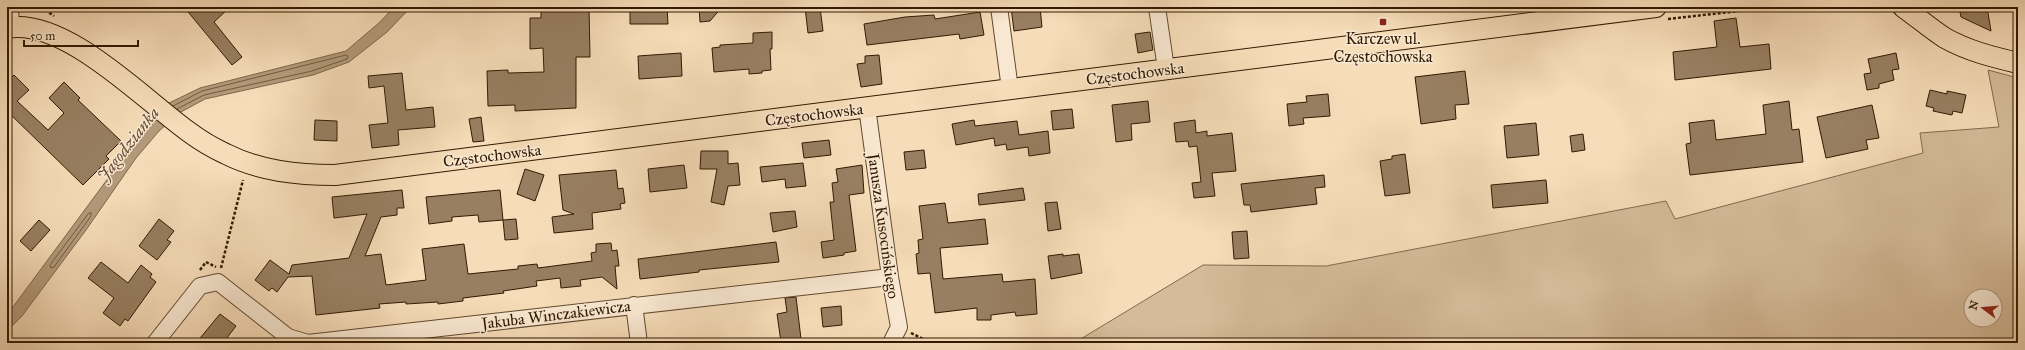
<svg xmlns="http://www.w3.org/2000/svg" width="2025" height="350" font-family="'IM FELL Great Primer',serif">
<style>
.green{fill:#d5bb99;stroke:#846a4e;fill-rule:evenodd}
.water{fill:#b39a7a;stroke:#7f674a}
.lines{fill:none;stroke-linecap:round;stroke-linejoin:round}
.shore{stroke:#725a3e;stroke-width:1}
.building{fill:#987f61;stroke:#321a03}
.minor-casing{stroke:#634a30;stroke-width:18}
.major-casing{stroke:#321a03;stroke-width:22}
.path{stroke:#321a03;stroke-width:2.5;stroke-dasharray:3 2;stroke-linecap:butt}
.minor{stroke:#f9e8d1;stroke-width:16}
.major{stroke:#f6dcb8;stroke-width:20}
.poi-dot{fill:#8f2418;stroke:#f9e8d1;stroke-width:1.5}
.labels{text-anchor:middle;stroke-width:3;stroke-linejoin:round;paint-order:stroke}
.poi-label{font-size:16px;fill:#321a03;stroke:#f9e8d1}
.street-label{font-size:16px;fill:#321a03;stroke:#f9e8d1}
.water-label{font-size:17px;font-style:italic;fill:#664d33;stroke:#f9e8d1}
</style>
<rect width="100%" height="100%" fill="#f6dcb8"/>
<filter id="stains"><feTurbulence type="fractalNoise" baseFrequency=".005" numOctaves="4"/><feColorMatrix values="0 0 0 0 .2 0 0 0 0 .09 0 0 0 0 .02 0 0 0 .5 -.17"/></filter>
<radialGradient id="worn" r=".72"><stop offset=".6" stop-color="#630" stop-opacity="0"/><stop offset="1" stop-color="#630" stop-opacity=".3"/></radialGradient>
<path class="green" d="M1988 70 2018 78V343H1074L1203 265 1326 266 1666 201 1675 219 1923 153 1920 133 1999 127ZM1971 296H1995V320H1971Z"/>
<path class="water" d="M394 7H411L387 32 349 62 313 75 205 99 179 113 159 131 136 158 86 230 22 316 7 331V315L149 123 167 104 200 88 346 51 380 22Z"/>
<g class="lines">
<path class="shore" d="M173 106 202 91 346 55 348 56 347 59 312 71 204 95 177 109
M91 213V216L54 267 51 268 50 265 88 214Z"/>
</g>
<path class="building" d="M184 7H230L214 22 242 57 232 65Z
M541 7H589L590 57H576V108L515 111V105L488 106 487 71 508 70V73L544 72 543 48 530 49V18H541Z
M630 7H667L668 24H630Z
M699 7H722L710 21 700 22Z
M805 7H820L823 31 808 33Z
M1011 7H1040L1042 27 1014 31Z
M1959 7H1987L1991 31 1961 17Z
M980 12 984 35 960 39 959 34 867 45 864 24 905 17 934 15 935 19Z
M1736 18 1740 47 1769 44 1771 69 1675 80 1673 52 1717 47 1714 21Z
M772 32V49H770L771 70 762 71V73L749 74V69L714 72 712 48 720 47V45L753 43V33Z
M1150 32 1153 50 1138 53 1135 34Z
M681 53 682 76 639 79 638 56Z
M1896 53 1899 69 1892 70 1894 80 1879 84V88L1867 90 1864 74 1871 73 1868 59Z
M879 55 882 84 861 87 857 64 865 63V56Z
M1465 71 1469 104 1455 105 1456 119 1421 124 1415 77Z
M402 73 406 110 433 107 435 127 398 130 399 145 372 148 369 125 388 123 384 86 369 88 368 76Z
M14 75 29 90 17 101 48 130 64 113 49 98 64 82 80 98 78 100 121 141 106 156 109 159 83 185 7 111V82Z
M1930 90 1947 94V91L1966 95 1962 113 1953 111 1952 115 1933 111 1934 108 1926 106Z
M1328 94 1330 116 1303 118 1304 124 1289 126 1287 104 1307 102 1306 96Z
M1148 101 1150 122 1131 124 1132 140 1116 142 1112 105Z
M1789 101 1792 130 1799 129 1803 162 1690 175 1686 144 1691 143 1689 123 1714 120 1716 140 1766 134 1763 105Z
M1872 105 1879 138 1866 140 1868 149 1826 158 1817 117Z
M1072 109 1074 128 1053 130 1051 111Z
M481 117 484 141 473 142 469 119Z
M315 120 337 121V141L314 140Z
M974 120 975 126 1017 121 1019 135 1048 131 1050 153 1029 156 1028 147 1007 150 1006 144 995 146 994 138 956 145 952 124Z
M1195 120 1196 133 1207 131V136L1232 133 1236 171 1212 173 1215 196 1194 198 1192 183 1201 182 1197 146 1189 147 1188 141 1176 142 1174 123Z
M1536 123 1539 155 1507 158 1504 126Z
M1583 134 1585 150 1572 152 1570 136Z
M829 140 831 155 804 158 802 143Z
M924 150 926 168 906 170 904 152Z
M701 151H728V164L738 163 740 185 728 186 724 205 711 202 717 169H700Z
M1405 154 1410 193 1385 196 1380 161 1392 159V156Z
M803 163 806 186 786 188 785 179 762 182 760 167Z
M684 165 687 188 650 192 648 169Z
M862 165 864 193 849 195 856 251 844 253V255L823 258 821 242 834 240 830 202H834L832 183 838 182 836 169Z
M525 169 544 175 535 201 517 194Z
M616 170 618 189 623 188 625 203 620 204 621 209 592 213 593 229 554 233 552 217 574 214 563 210 559 175Z
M1324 175 1325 187 1315 188 1317 204 1251 212 1250 205H1244L1241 184Z
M1546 180 1548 203 1493 208 1491 185Z
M1023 188 1025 200 979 205 978 194Z
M402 190 404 208H397V215L381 217 365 256 381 254 386 285 426 280 422 249 464 244 468 274 518 269V266L537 264 538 268 592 261 591 253 596 252V244L611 243 612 251 617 250 619 266H615L617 289 602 277 580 280 581 286 561 288 560 278 536 281 537 286 503 291 504 293 463 298V301L438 304V302L406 304V302L379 304 380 308 316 315 312 276 288 277 277 292 272 288 269 291 255 280 270 260 289 274 292 265 349 258 367 214 334 218 332 197Z
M500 190 503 220 479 222 478 215 452 217V221L429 224 426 197Z
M1057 202 1061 229 1048 231 1045 203Z
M945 203 948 223 985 219 988 244 940 248 943 279 1002 274 1003 282 1035 279 1037 314 1016 316 1015 312 991 315V320H977V308L935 313 930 273 918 274 916 254 919 253 918 240 923 239 919 206Z
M795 211 797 227 773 232 770 213Z
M159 219 174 231 167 240 171 242 157 260 139 246Z
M516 219 518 239 505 240 503 220Z
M39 220 50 230 31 251 20 241Z
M1247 231 1249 258 1234 259 1232 232Z
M776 242 779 262 699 270V272L640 279 638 259Z
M1063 254V256L1079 254 1082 273 1051 279 1048 256Z
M101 262 128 283 141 265 152 274 150 277 156 282 128 321 125 319 120 326 103 313 114 298 88 278Z
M796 297 801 339 781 342 777 314 787 312 785 298Z
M841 306 842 325 823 327 821 308Z
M220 314 236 326 223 343H196Z"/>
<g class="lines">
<g class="minor-casing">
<path id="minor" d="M10 7 11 27
M999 7 1010 89
M1157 7 1166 69
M867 107 890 277 899 327 891 343
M634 305 639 343
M155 343 200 286 218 282 288 337 308 343 890 277"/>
</g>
<g class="major-casing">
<path id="major" d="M1903 7C1917 17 1931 29 1945 38 1968 51 1993 57 2018 63
M7 28C65 17 144 100 189 132 201 141 213 148 226 154 260 171 297 175 335 175L1656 7"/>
</g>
<path class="path" d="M41 7 54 16
M1739 7V11L1765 7
M1668 19 1739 11
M221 268 243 180
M200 270 206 262 216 267
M911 333 931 343"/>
<use href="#minor" class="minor"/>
<use href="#major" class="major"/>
</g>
<rect class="poi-dot" x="1379" y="18" width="8" height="8" rx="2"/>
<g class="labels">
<g class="poi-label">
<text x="1383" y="44">Karczew ul.<tspan x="1383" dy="18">Częstochowska</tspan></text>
</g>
<g class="street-label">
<text transform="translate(1135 73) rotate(-7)" y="6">Częstochowska</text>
<text transform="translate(814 114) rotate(-7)" y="6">Częstochowska</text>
<text transform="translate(492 155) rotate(-7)" y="6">Częstochowska</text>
<text transform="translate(884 226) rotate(82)" y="6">Janusza Kusocińskiego</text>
<text transform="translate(556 314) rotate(-7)" y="6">Jakuba Winczakiewicza</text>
</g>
<g class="water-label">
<text transform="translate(128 144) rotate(-52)" y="6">Jagodzianka</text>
</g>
</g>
<rect width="2025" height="350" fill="none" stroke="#f6dcb8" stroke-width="24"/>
<rect x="8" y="8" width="2009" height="334" fill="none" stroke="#321a03" stroke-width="2"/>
<rect x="12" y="12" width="2001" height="326" fill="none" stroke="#321a03"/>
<g transform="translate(1983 308) rotate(286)"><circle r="19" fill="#f9e8d1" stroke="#a9967f"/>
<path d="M0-3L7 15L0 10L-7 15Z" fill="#8f2418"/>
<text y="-6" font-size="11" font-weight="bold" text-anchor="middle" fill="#321a03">N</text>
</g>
<path d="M24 40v6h114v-6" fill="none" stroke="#321a03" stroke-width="2"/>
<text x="30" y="40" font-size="12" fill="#321a03" stroke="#f9e8d1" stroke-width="3" paint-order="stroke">50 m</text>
<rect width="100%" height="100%" filter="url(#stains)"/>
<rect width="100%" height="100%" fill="url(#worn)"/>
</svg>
